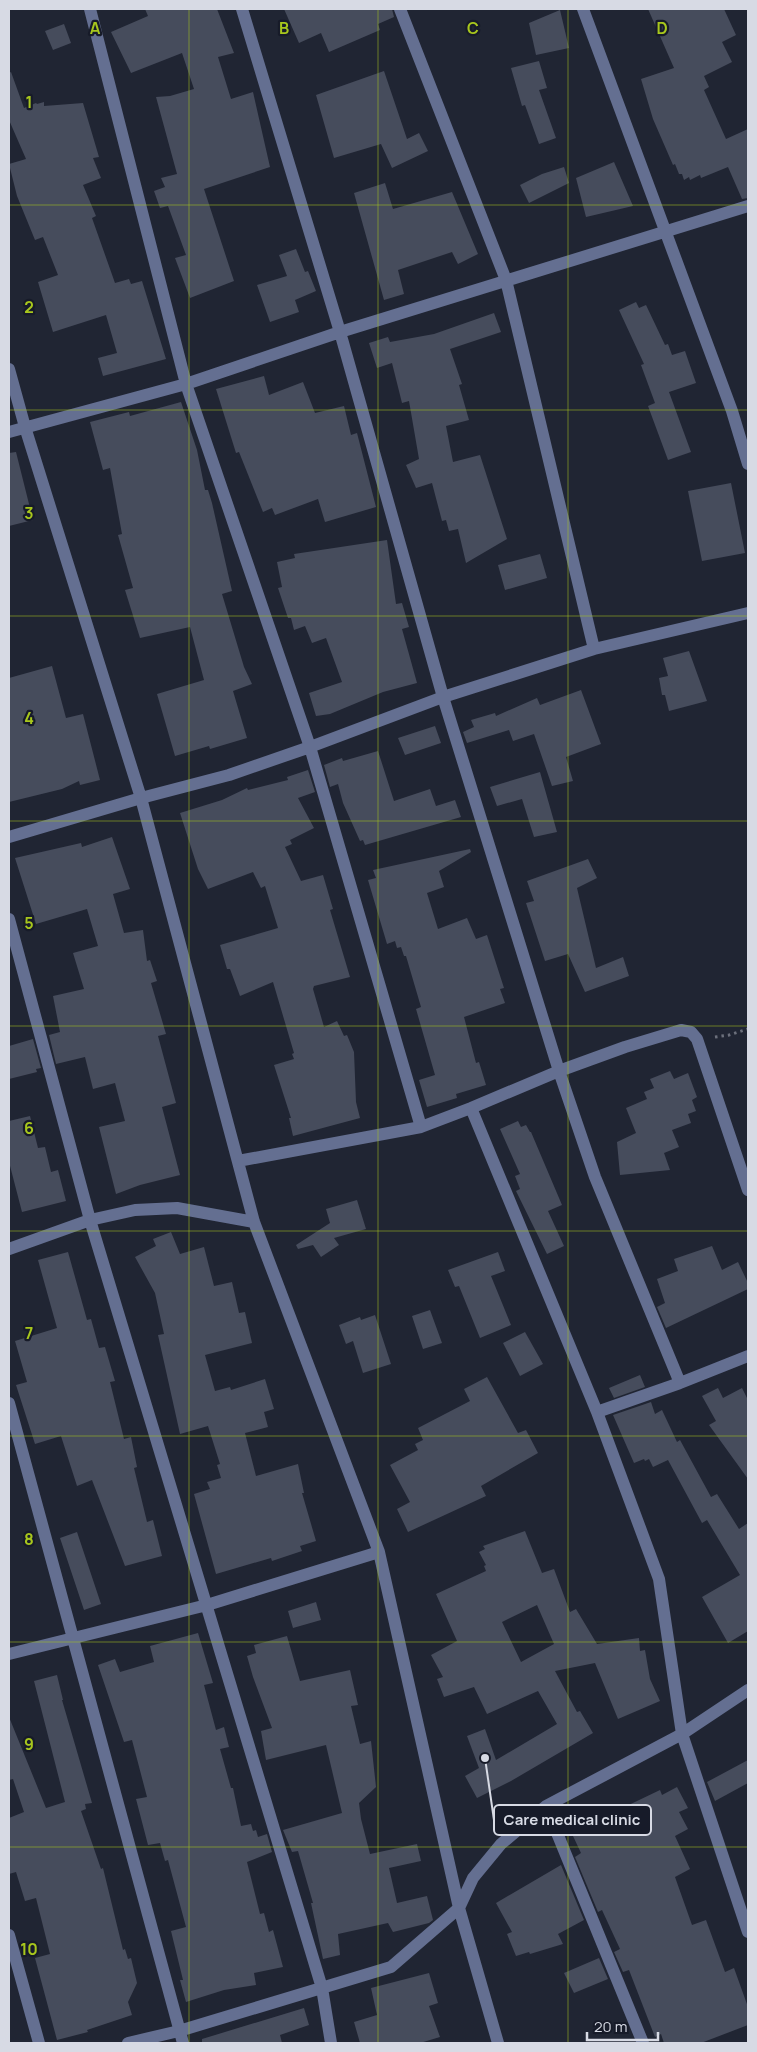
<svg xmlns="http://www.w3.org/2000/svg" width="757" height="2052" font-family="Manrope,sans-serif">
<style>
.building{fill:#464c5c;fill-rule:evenodd}
.lines{fill:none;stroke-linecap:round;stroke-linejoin:round}
.path{stroke:#6c707c;stroke-width:3;stroke-dasharray:2.5 4;stroke-linecap:butt}
.minor{stroke:#646f91;stroke-width:12}
.grid{fill:none;stroke:#a8c71d;stroke-width:1;stroke-opacity:0.55}
.grid-label{font-size:16px;text-anchor:middle;font-weight:bold;fill:#a8c71d;stroke:#171b29;stroke-width:4.5;stroke-linejoin:round;paint-order:stroke}
.leader{fill:none;stroke:#d7dae4;stroke-width:2}
.callout-dot{fill:#d7dae4;stroke:#171b29;stroke-width:2}
.callout{fill:#171b29;stroke:#d7dae4;stroke-width:2}
.callout-label{font-size:15px;text-anchor:middle;font-weight:bold;fill:#d7dae4}
</style>
<rect width="100%" height="100%" fill="#202533"/>
<path class="building" d="M145 9H217L234 53 218 57 231 99 253 92 270 167 204 189 234 281 190 298 175 258 186 255 168 206 160 208 154 191 165 187 161 178 177 174 156 97 170 96 194 89 182 53 131 73 111 32 148 16Z
M284 9H392L394 17 378 24 380 30 329 52 321 33 299 43Z
M648 9H724L736 35 722 42 732 62 704 76 709 87 704 90 726 139 748 129V198L742 199 728 167 701 178 700 175 690 180 689 177 684 180 682 174H679L675 164 673 165 653 119 641 79 674 68Z
M560 10 569 48 536 55 529 23Z
M64 24 71 43 53 50 45 31Z
M539 61 547 88 539 90 556 138 539 144 525 105 522 106 511 68Z
M384 71 407 139 419 133 428 151 392 168 381 144 334 158 316 95Z
M11 72 24 108 36 103 37 104 44 102V106L83 103 99 157 93 158 101 178 83 185 96 216 92 218 115 283 129 279 131 284 142 281 166 359 103 376 98 358 117 353 106 315 53 332 38 282 58 275 43 237 35 240 17 196 9 164 26 159 9 120V73Z
M614 162 633 206 586 217 576 178Z
M564 167 569 183 529 203 520 185 542 174Z
M385 183 393 209 452 192 478 254 458 264 452 252 398 270 404 294 384 300 354 193Z
M296 249 305 272 308 271 316 291 295 300 299 312 270 322 257 285 287 276 279 255Z
M636 302 639 308 646 305 665 345 668 344 672 355 685 351 696 383 669 392 691 452 668 460 648 406 655 403 641 365 644 364 619 310Z
M494 313 501 332 450 349 462 384 459 385 469 420 446 426 453 462 480 455 507 539 466 563 458 529 449 531 446 520 442 521 432 483 416 488 406 465 419 459 409 401 402 403 392 363 377 368 369 343 388 337 390 342 434 334Z
M264 376 269 395 303 382 315 413 344 406 351 435 357 433 376 507 325 522 318 499 275 515 272 508 263 512 239 452 236 453 216 389Z
M181 402 197 450 205 490H208L212 503 232 591 222 594 244 667 252 684 233 691 247 738 210 749 209 746 175 756 157 694 204 680 190 627 140 638 125 590 133 588 118 535 122 534 110 468 103 470 90 422 129 412 130 416Z
M16 452 33 520 9 526V453Z
M731 483 745 553 702 561 688 491Z
M387 540 396 604 402 603 409 627 402 629 417 683 383 692 330 714 316 716 309 693 342 682 326 638 312 643 305 626 294 630 291 618H288L278 588 282 587 277 562 295 558 294 554Z
M540 554 547 578 505 590 498 565Z
M689 651 707 701 669 711 665 695H662L659 678 668 676 663 658Z
M52 666 66 718 83 714 100 780 80 785 79 781 62 789 9 802V678Z
M581 690 601 744 566 757 573 781 552 786 534 734 513 741 509 730 467 743 463 732 474 727 471 720 495 713 496 716 537 698 540 705Z
M435 726 441 743 405 755 398 738Z
M378 751 394 801 430 789 436 806 455 800 461 817 365 845 363 840 360 841 343 803 338 784 330 787 324 765 342 758 343 761Z
M308 770 315 792 298 798 314 828 290 840 292 844 285 847 301 881 323 875 333 909 330 910 350 977 314 986 313 989 324 1027 337 1021 344 1036 347 1035 354 1052 356 1102 360 1118 293 1136 289 1118H291L274 1065 294 1059 292 1054 294 1053 273 982 240 996 230 969H227L220 945 278 928 265 886 261 888 253 872 208 889 198 869 180 813 222 800 247 788 248 790 288 780 287 777Z
M540 772 557 832 534 837 522 799 497 806 490 787Z
M112 837 130 889 113 894 124 933 143 930 147 961 150 960 157 981 151 983 166 1034 158 1036 176 1103 162 1107 180 1175 140 1185 116 1194 99 1127 125 1121 115 1083 93 1089 85 1057 56 1064 49 1035 60 1032 53 996 84 989 73 953 98 946 87 909 36 924 15 858 81 843 82 847Z
M470 849 471 852 439 871 444 887 427 893 438 929 467 918 476 939 487 935 504 988 500 989 505 1003 464 1017 476 1063 479 1062 486 1085 456 1094 457 1098 427 1107 419 1080 435 1075 416 1009 421 1007 406 956H404L401 947 397 948 395 941 387 944 368 880 376 878 373 870Z
M588 859 597 878 577 888 596 968 623 957 629 976 585 992 568 954 545 961 526 903 534 901 527 881Z
M33 1039 41 1068 36 1069 37 1072 9 1079V1046Z
M670 1071 674 1079 688 1073 697 1097 692 1100 696 1111 688 1114 691 1123 672 1130 679 1147 664 1153 670 1170 620 1175 617 1142 636 1133 626 1108 647 1099 644 1092 654 1088 650 1079Z
M30 1116 38 1148 45 1147 51 1172 58 1170 66 1201 22 1212 9 1162V1121Z
M518 1121 521 1127 526 1125 530 1132H531L562 1205 548 1211 564 1246 547 1254 516 1191 520 1189 515 1176 520 1174 500 1129Z
M357 1200 366 1229 334 1238 339 1245 321 1257 313 1245 298 1249 296 1245 330 1223 326 1209Z
M171 1232 180 1254 204 1247 214 1286 232 1282 239 1313 245 1312 252 1343 205 1355 215 1391 230 1387 231 1390 265 1379 274 1409 264 1412 268 1427 245 1433 256 1476 298 1464 304 1493H302L316 1541 300 1546 302 1551 272 1561 271 1558 216 1574 194 1494 210 1489 207 1482 221 1478 217 1465 220 1464 208 1426 180 1434 158 1335 164 1334 155 1293 135 1257 156 1246 153 1239Z
M712 1246 722 1270 738 1262 748 1283V1289L666 1328 657 1307 665 1303 657 1279 678 1271 674 1259Z
M68 1252 87 1320 91 1319 99 1348 105 1347 115 1381 110 1382 124 1439 131 1437 137 1467 134 1468 147 1522 153 1520 162 1556 125 1566 92 1480 77 1486 61 1436 35 1444 16 1385 27 1382 15 1341 57 1328 38 1260Z
M498 1252 505 1271 491 1276 511 1325 480 1338 459 1286 455 1287 448 1270Z
M430 1310 442 1343 423 1349 412 1316Z
M375 1315 391 1364 363 1373 353 1341 346 1344 339 1325 360 1317 361 1320Z
M525 1332 543 1364 520 1376 503 1343Z
M640 1375 645 1387 614 1398 609 1388Z
M487 1377 518 1433 526 1430 538 1453 481 1486 486 1496 408 1532 397 1509 410 1502 390 1465 418 1450 415 1444 423 1440 418 1428 470 1401 464 1389Z
M718 1388 723 1398 742 1388 748 1400V1479L709 1425 716 1421 702 1396Z
M651 1402 655 1414 662 1410 677 1442 680 1440 711 1497 717 1494 739 1529 748 1523V1631L728 1643 702 1597 740 1575 707 1520 702 1523 668 1460 653 1467 649 1459 645 1461 644 1459 634 1463 613 1415Z
M525 1531 542 1573 554 1569 570 1612 576 1609 597 1644 639 1638 640 1651 645 1650 650 1679 660 1701 618 1719 595 1663 555 1671 577 1712 580 1711 593 1733 511 1781 477 1798 465 1776 479 1768 467 1736 485 1729 496 1760 557 1724 538 1691 487 1714 474 1687 444 1697 437 1679 443 1677 431 1655 457 1641 436 1594 486 1571 484 1566 486 1565 479 1552 485 1549 483 1546ZM537 1605 554 1644 521 1662 502 1622Z
M77 1532 101 1604 84 1610 60 1538Z
M316 1602 321 1620 293 1628 288 1611Z
M198 1633 213 1683 204 1685 216 1730 224 1727 229 1747 220 1749 231 1788H233L241 1826 251 1824 253 1831 256 1830 258 1837 267 1834 272 1852 247 1862 260 1914 264 1913 269 1932 273 1930 283 1967 254 1973 256 1985 224 1990 186 2002 180 1980H183L171 1931 186 1927 168 1860 165 1861 160 1843 148 1845 136 1799 147 1797 132 1740 124 1742 98 1665 115 1659 120 1672 154 1662 150 1646Z
M287 1636 300 1681 350 1670 358 1705 351 1706 360 1744 371 1741 376 1787 359 1803 361 1819 370 1854 417 1844 421 1861 389 1868 397 1903 427 1896 433 1920 429 1923 393 1932 388 1923 338 1934 340 1955 323 1959 311 1903H313L298 1851 292 1852 283 1830 342 1813 326 1745 266 1760 261 1731 272 1728 253 1677 247 1656 256 1653 254 1645Z
M57 1675 63 1700H62L92 1803 85 1804 86 1809 81 1811 101 1869 103 1868 123 1950 125 1949 128 1959 131 1958 137 1983 128 2002 132 2015 87 2030 88 2032 57 2040 35 1958 50 1954 36 1898 25 1901 16 1872 9 1874V1818L24 1812 13 1779 9 1780V1717L46 1808 65 1802 34 1681Z
M748 1760V1783L715 1801 707 1782Z
M677 1787 688 1808 679 1812 688 1829 675 1836 690 1869 675 1877 692 1925 706 1920 725 1972 734 1968 748 2007V2025L701 2043H664L661 2034 655 2037 629 1970 623 1972 614 1952 620 1949 602 1910 598 1912 575 1857 581 1853 573 1836 588 1828 587 1825 660 1790 662 1795Z
M561 1865 584 1920 558 1934 563 1944 530 1954 529 1952 516 1956 507 1934 512 1932 496 1903Z
M599 1958 608 1979 574 1993 564 1973Z
M429 1973 438 2003 429 2006 440 2037 420 2043H360L354 2022 377 2015 371 1988Z
M304 2008 309 2025 280 2035 282 2043H202V2039Z"/>
<g class="lines">
<path class="path" d="M715 1037 729 1035 748 1029"/>
<path class="minor" d="M90 9 186 384 310 747 421 1127
M242 9 340 332 443 697 559 1071 595 1177 680 1383
M400 9 506 280 594 649
M583 9 732 411 748 464
M9 369 25 427 141 798 254 1222 379 1552 459 1908 498 2043
M9 432 186 384 340 332 748 206
M9 837 141 798 229 775 310 747 443 697 594 649 748 613
M9 919 90 1220 322 1988 331 2043
M471 1108 597 1412 659 1579 682 1734 748 1932
M238 1161 421 1127 471 1108 559 1071 625 1047 681 1030 691 1032 697 1039 748 1190
M9 1249 90 1220 135 1210 177 1208 254 1222
M9 1403 183 2043
M597 1412 680 1383 748 1356
M9 1654 207 1605 379 1552
M546 1806 643 2043
M9 1935 39 2043
M128 2043 179 2031 391 1967 459 1908 473 1878 501 1844 546 1806 682 1734 748 1690"/>
</g>
<path class="grid" d="M189 9V2043M378 9V2043M568 9V2043M9 205H748M9 410H748M9 616H748M9 821H748M9 1026H748M9 1231H748M9 1436H748M9 1642H748M9 1847H748"/>
<g class="grid-label">
<text x="95" y="34">A</text>
<text x="284" y="34">B</text>
<text x="473" y="34">C</text>
<text x="662" y="34">D</text>
<text x="29" y="108">1</text>
<text x="29" y="313">2</text>
<text x="29" y="519">3</text>
<text x="29" y="724">4</text>
<text x="29" y="929">5</text>
<text x="29" y="1134">6</text>
<text x="29" y="1339">7</text>
<text x="29" y="1545">8</text>
<text x="29" y="1750">9</text>
<text x="29" y="1955">10</text>
</g>
<path class="leader" d="M485 1758L494 1820"/>
<circle class="callout-dot" cx="485" cy="1758" r="5"/>
<rect class="callout" x="494" y="1805" width="157" height="30" rx="5"/>
<g class="callout-label">
<text x="572" y="1825">Care medical clinic</text>
</g>
<rect width="757" height="2052" fill="none" stroke="#d7dae4" stroke-width="20"/>
<path d="M587 2032v8h71v-8" fill="none" stroke="#d7dae4" stroke-width="2.5"/>
<text x="594" y="2032" font-size="15" fill="#d7dae4" stroke="#171b29" stroke-width="4" paint-order="stroke">20 m</text>
</svg>
